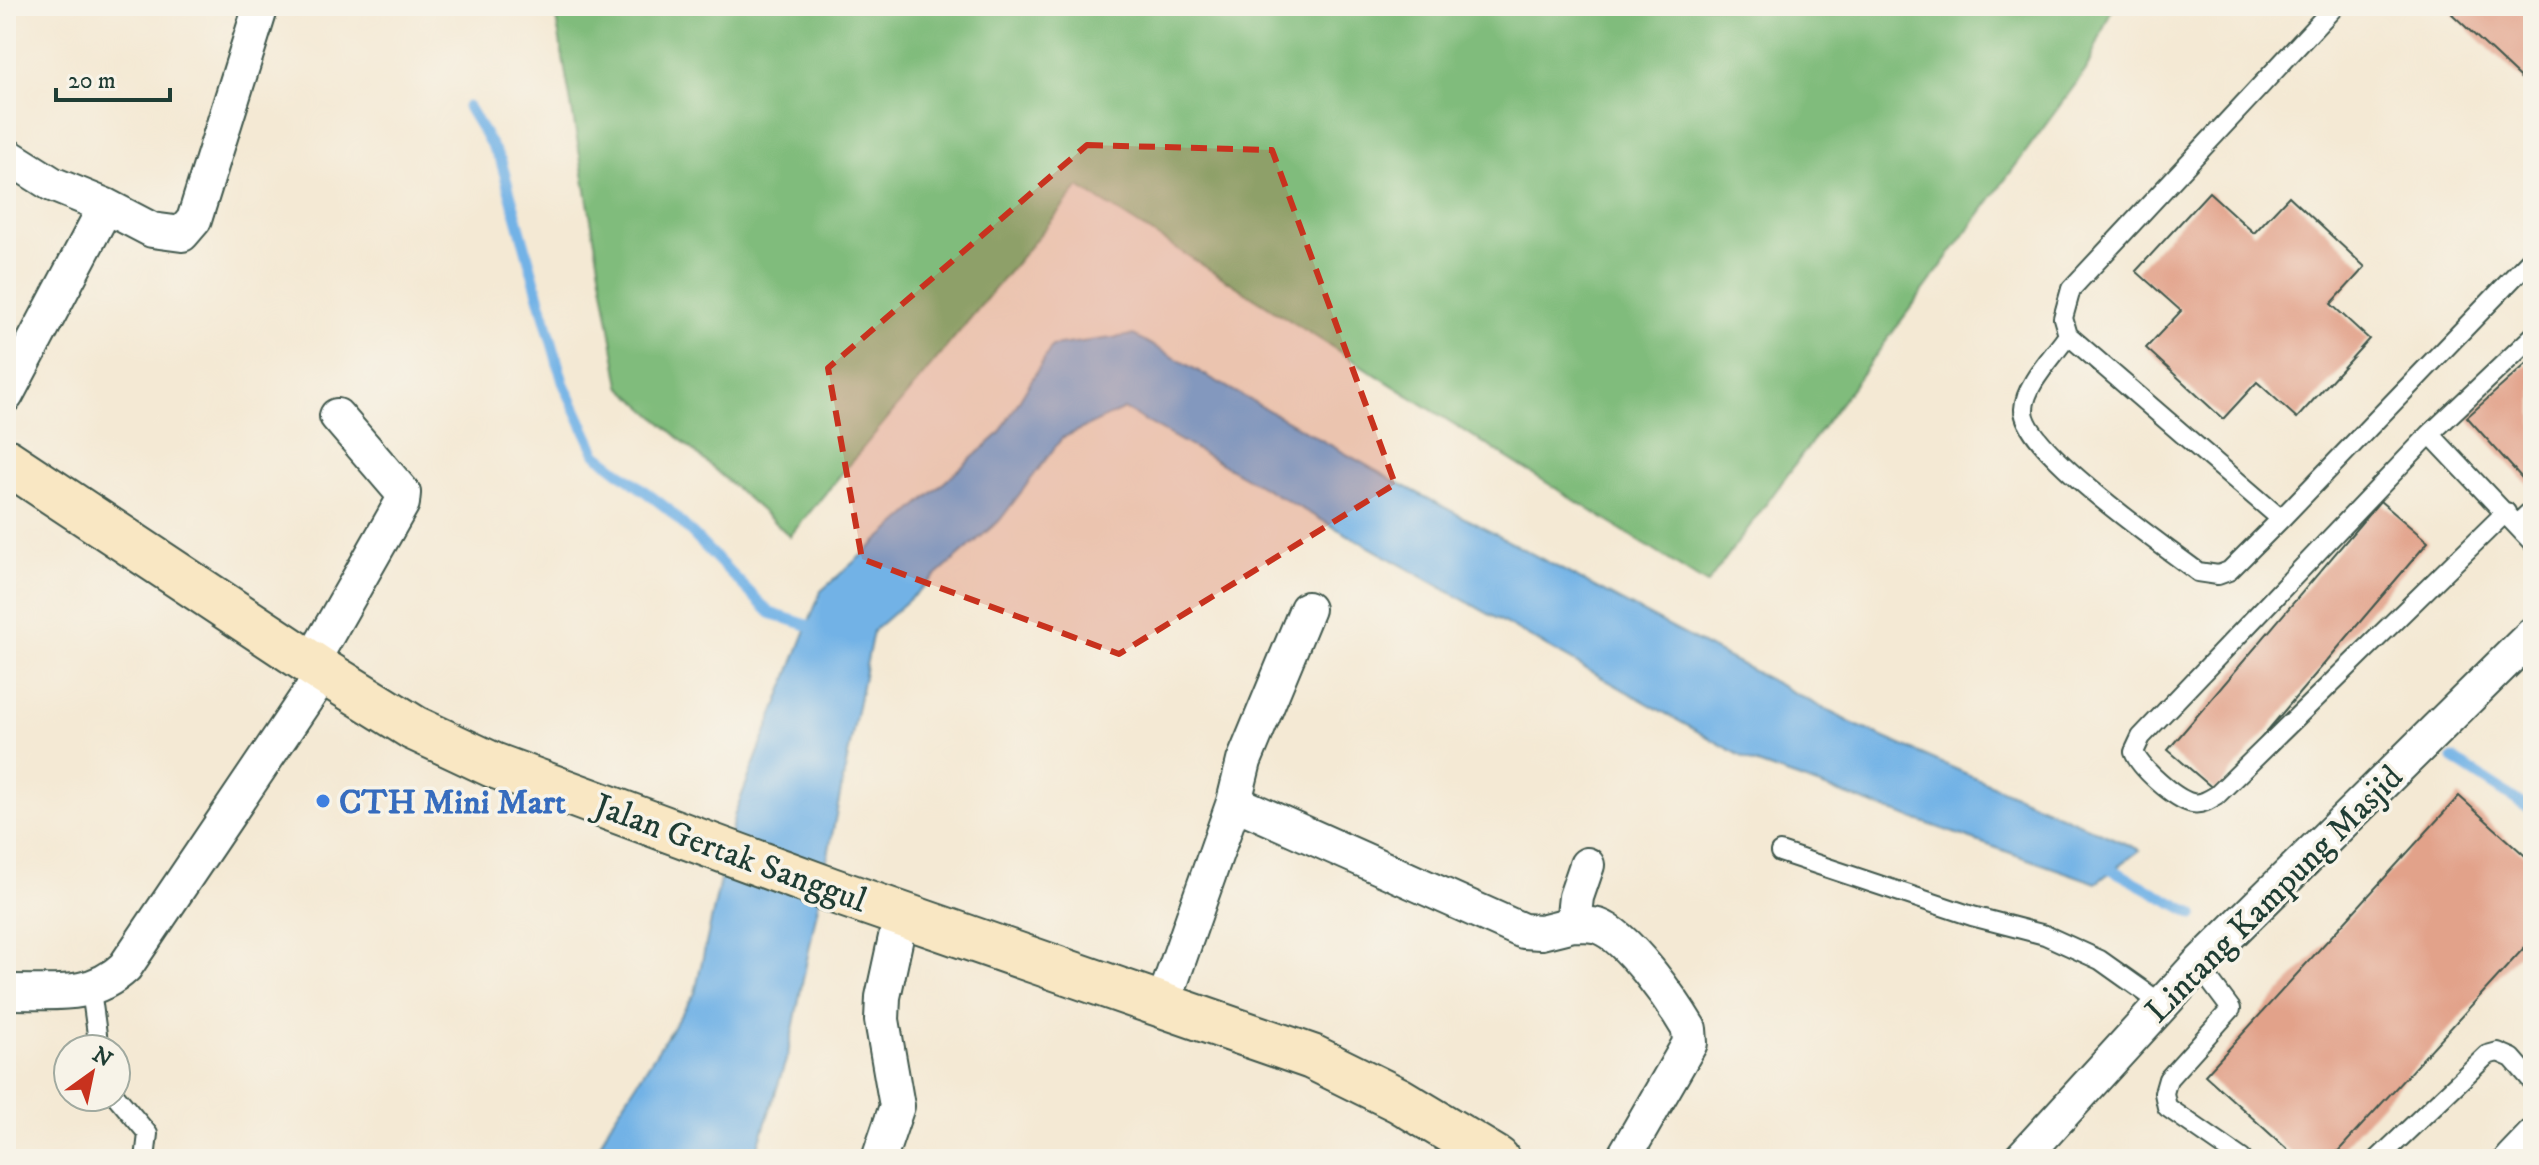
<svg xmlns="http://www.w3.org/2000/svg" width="2539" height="1165" font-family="'IM FELL DW Pica',serif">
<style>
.forest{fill:#80bc7b;stroke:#507c58;stroke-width:2}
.water{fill:#72b2e6;stroke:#48788d;stroke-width:2}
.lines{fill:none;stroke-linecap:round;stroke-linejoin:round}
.stream{stroke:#72b2e6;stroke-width:11}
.building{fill:#e2a28a}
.service-casing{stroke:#3f574c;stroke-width:22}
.minor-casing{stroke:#3f574c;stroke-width:38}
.secondary-casing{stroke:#3f574c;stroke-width:48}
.service{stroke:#fff;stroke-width:18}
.minor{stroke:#fff;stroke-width:34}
.secondary{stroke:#f9e7c3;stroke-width:44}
.marked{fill:#c8321e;fill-opacity:0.2;stroke:#c8321e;stroke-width:6;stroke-dasharray:16 10;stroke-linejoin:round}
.shop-dot{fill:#3f7fe0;stroke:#f7f3e8;stroke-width:3}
.labels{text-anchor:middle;stroke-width:7;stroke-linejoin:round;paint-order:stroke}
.shop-label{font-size:34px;font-weight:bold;fill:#366cbe;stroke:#f7f3e8;text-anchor:start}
.street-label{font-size:34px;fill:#1f3d34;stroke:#f7f3e8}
</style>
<rect width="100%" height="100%" fill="#f7f3e8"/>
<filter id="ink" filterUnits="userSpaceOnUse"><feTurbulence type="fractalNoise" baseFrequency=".0125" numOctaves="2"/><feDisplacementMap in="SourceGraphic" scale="16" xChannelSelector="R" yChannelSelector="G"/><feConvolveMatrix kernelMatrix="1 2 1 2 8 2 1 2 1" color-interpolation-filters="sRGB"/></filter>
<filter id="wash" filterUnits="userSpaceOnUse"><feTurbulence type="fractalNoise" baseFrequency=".006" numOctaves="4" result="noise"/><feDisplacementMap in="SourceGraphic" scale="32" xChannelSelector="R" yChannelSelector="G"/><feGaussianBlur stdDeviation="1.8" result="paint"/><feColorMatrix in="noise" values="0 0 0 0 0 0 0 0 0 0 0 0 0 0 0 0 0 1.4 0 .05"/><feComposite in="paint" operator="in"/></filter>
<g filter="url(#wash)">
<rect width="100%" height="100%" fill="#f4e9d4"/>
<path class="forest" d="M554 6H2113L2086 70 1707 584 1079 187 790 536 620 386Z"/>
<path class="water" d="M1134 335 1393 480 1851 723 2140 850 2096 883 1752 762 1124 409 1062 438 1000 520 873 631 788 1054 754 1159H593L610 1124 695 993 735 813 821 591 999 434 1052 346Z"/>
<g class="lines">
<path class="stream" d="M468 107 501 161 563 382 596 454 668 509 770 613 819 629
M2453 759 2533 811
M2100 863 2194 914"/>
</g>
<g id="blocks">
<path class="building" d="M2460 6H2533V80L2528 85 2452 14Z
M2209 192 2254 233 2289 196 2365 267 2331 304 2369 339 2297 418 2257 382 2223 419 2146 348 2181 311 2136 271Z
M2533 358V486L2531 488 2467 417Z
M2380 501 2428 542 2216 791 2168 750Z
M2459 796 2533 863V938L2331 1159H2298L2205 1075Z"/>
</g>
</g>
<g filter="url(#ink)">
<use href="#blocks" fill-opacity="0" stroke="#3f574c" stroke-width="2"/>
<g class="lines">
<g class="service-casing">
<path id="service" d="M2335 6 2071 289 2063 318 2068 335 2281 519 2533 257
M2068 335C2054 356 2025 384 2024 409 2022 448 2165 547 2198 572L2218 575 2229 571 2281 519
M2430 434 2533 543
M2506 512 2217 795C2209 800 2201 805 2192 803 2175 799 2140 768 2134 752L2141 737 2430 434 2533 336
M2518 523 2533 509
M1780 852 1972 916 2045 935 2100 960 2162 1004
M2198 965 2231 1009 2168 1079 2164 1093 2167 1107 2242 1159
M91 990 99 1049
M116 1096 148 1134 145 1159
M2378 1159 2487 1055 2498 1052 2512 1058 2533 1082"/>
</g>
<g class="minor-casing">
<path id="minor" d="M6 155 52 184 106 206 152 230 182 234 194 220 261 6
M6 395 106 206
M311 663 402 503 403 493 337 416
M1234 802 1523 931 1541 932 1573 924
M1587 865 1576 897 1573 924C1581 924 1591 924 1598 926 1628 936 1673 1002 1689 1029L1690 1043 1623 1159
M6 992C51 991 90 1000 125 967L324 672
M1163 1004 1234 802 1244 761 1307 609
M879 1159 897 1106 882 1020 883 997 901 914
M2021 1159 2198 965 2533 634
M2512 1159 2533 1137"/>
</g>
<g class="secondary-casing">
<path id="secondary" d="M6 461 324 672 414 728 493 765 831 890 1312 1057 1399 1100 1497 1159"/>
</g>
<use href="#service" class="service"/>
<use href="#minor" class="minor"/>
<use href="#secondary" class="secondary"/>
</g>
</g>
<path class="marked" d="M1087 145 1272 150 1395 484 1119 654 862 559 828 368Z"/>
<circle class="shop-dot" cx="323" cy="801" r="8"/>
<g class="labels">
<g class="shop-label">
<text x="339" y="813">CTH Mini Mart</text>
</g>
<g class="street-label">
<text transform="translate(731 852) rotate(20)" y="12">Jalan Gertak Sanggul</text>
<text transform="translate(2273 893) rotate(-45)" y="12">Lintang Kampung Masjid</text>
</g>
</g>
<rect width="2539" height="1165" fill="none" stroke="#f7f3e8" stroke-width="32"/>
<g transform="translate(92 1073) rotate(33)"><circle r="38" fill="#f7f3e8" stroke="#a1aaa0" stroke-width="2"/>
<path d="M0-6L14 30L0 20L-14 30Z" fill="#c8321e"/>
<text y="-12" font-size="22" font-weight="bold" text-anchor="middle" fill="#1f3d34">N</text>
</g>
<path d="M56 88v12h114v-12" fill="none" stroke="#1f3d34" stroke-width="4"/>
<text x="68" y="88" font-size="24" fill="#1f3d34" stroke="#f7f3e8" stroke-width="6" paint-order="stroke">20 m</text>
</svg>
